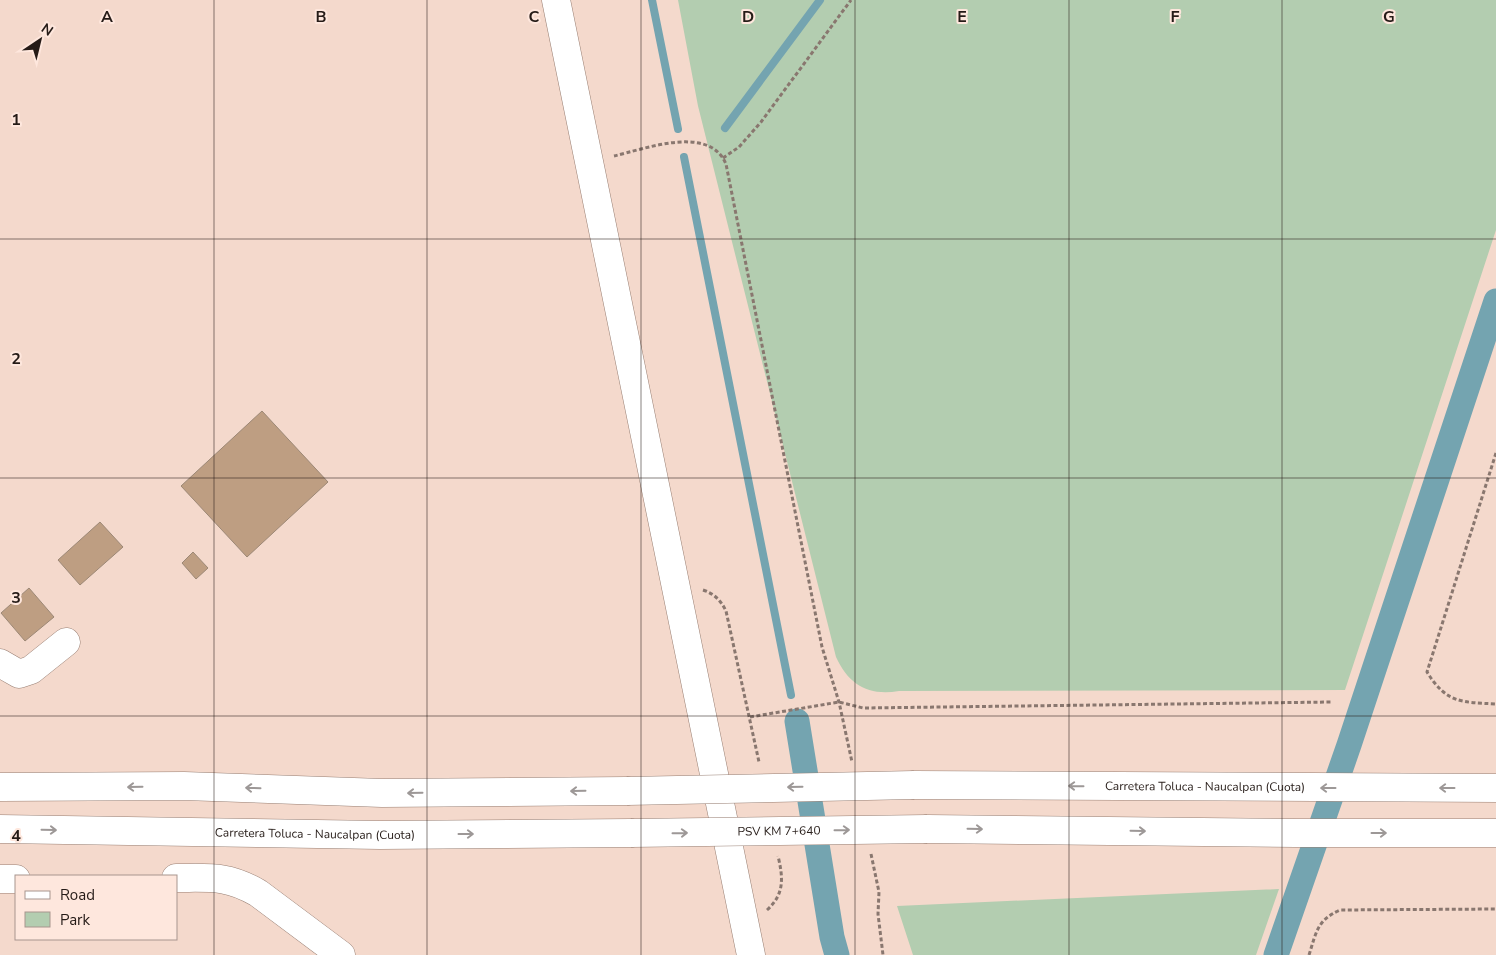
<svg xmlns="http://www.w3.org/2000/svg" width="1496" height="955" font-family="'Nunito Sans',sans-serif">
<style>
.green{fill:#b3cdb0}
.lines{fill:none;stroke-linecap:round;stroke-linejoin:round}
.stream{stroke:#74a4b0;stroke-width:8}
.canal{stroke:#74a4b0;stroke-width:25}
.building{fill:#be9e82;stroke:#9c8876}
.minor-casing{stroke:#987f73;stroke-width:29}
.highway-casing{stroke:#987f73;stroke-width:29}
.path{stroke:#89776f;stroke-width:3;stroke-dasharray:4 2.5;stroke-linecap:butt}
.minor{stroke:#fff;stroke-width:28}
.highway{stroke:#fff;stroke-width:28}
.highway-bridge-casing{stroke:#987f73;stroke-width:29;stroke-linecap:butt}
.highway-bridge{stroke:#fff;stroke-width:28}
.oneway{stroke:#9d9897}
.grid{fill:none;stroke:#251b17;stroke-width:1;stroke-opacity:0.55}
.labels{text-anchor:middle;stroke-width:4;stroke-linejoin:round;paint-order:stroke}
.street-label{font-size:12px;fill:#251b17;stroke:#fee7dd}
.grid-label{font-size:16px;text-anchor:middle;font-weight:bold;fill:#251b17;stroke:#fee7dd;stroke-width:4;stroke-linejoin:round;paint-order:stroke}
</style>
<rect width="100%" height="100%" fill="#f4d9cc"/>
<path class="green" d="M678 0H1496V230L1345 690 899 691C868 696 849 685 836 657L698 106Z
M1279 889 1256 955H913L897 906Z"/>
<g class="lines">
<path class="stream" d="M652 0 678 129
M725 128 820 0
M684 157 791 695"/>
<path class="canal" d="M797 721 832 937 837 955
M1276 955 1349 745 1496 301"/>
</g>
<path class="building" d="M262 411 328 482 247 557 181 486Z
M100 522 123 547 80 585 58 560Z
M193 552 208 568 196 579 182 563Z
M29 588 54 617 25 641 1 613Z"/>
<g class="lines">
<g class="minor-casing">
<path id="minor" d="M556 0 751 955
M0 663 19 674 31 670 66 642
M176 878C210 878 227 875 258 893L341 955
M0 879H16"/>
</g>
<g class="highway-casing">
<g id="highway">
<path id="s1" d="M914 785 1496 788"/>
<path d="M0 787 184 786 382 793 627 791"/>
<path id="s2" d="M0 829 380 835 631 833"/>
<path d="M927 829 1296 833H1496"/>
</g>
</g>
<path class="path" d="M614 156C645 149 709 124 726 164L822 647 839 702 852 762
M723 158 739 147 761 122 851 0
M1496 453 1427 672C1447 704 1462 702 1496 704
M703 590C715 594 721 601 726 611L759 762
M750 717 839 702 863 708 1331 702
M871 854 879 892 878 914 883 955
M767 910C785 894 783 877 778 856
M1309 955C1316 933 1317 920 1340 910L1496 909"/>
<use href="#minor" class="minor"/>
<use href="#highway" class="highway"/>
<g class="highway-bridge-casing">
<g id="highway-bridge">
<path d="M627 791 914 785"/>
<path id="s3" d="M631 833 927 829"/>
</g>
</g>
<use href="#highway-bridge" class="highway-bridge"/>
</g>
<defs><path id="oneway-shaft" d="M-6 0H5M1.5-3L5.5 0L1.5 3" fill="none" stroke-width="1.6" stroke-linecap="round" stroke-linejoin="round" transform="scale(1.25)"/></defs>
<g class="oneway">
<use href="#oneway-shaft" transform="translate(1076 786) rotate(-179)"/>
<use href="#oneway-shaft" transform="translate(135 787) rotate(179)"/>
<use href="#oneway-shaft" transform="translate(795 787) rotate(179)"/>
<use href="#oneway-shaft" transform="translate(253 788) rotate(-178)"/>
<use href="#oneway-shaft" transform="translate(1328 788) rotate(180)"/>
<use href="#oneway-shaft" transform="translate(1447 788) rotate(-180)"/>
<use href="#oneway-shaft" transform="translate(578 791) rotate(179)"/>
<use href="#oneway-shaft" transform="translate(415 793) rotate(179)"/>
<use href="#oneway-shaft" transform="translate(975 829) rotate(1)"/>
<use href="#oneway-shaft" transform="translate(49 830) rotate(1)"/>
<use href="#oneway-shaft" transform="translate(842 830) rotate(-1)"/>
<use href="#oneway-shaft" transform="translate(1138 831) rotate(1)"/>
<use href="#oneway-shaft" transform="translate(680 833) rotate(-1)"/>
<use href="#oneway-shaft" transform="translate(1379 833)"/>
<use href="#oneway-shaft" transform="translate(466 834)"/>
</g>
<path class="grid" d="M214 0V955M427 0V955M641 0V955M855 0V955M1069 0V955M1282 0V955M0 239H1496M0 478H1496M0 716H1496"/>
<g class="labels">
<g class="street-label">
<text dy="4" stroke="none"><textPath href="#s1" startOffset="291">Carretera Toluca - Naucalpan (Cuota)</textPath></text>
<text dy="4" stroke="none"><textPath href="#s3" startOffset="148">PSV KM 7+640</textPath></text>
<text dy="4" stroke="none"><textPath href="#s2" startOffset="315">Carretera Toluca - Naucalpan (Cuota)</textPath></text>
</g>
</g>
<g class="grid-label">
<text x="107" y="22">A</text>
<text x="321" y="22">B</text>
<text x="534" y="22">C</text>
<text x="748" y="22">D</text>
<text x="962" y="22">E</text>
<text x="1175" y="22">F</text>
<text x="1389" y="22">G</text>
<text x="16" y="125">1</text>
<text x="16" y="364">2</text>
<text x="16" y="603">3</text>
<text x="16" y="841">4</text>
</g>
<rect x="15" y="875" width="162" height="65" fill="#fee7dd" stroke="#a7958e"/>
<rect x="25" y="891" width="25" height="8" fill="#ffffff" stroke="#a7958e"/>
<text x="60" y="900" font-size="15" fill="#251b17">Road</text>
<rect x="25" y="912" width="25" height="15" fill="#b3cdb0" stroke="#a7958e"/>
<text x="60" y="925" font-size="15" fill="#251b17">Park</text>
<g transform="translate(40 40) rotate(35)" stroke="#fee7dd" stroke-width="4" paint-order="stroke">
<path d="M0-4L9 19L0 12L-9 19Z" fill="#251b17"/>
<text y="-8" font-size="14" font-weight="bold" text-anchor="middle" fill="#251b17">N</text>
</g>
</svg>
